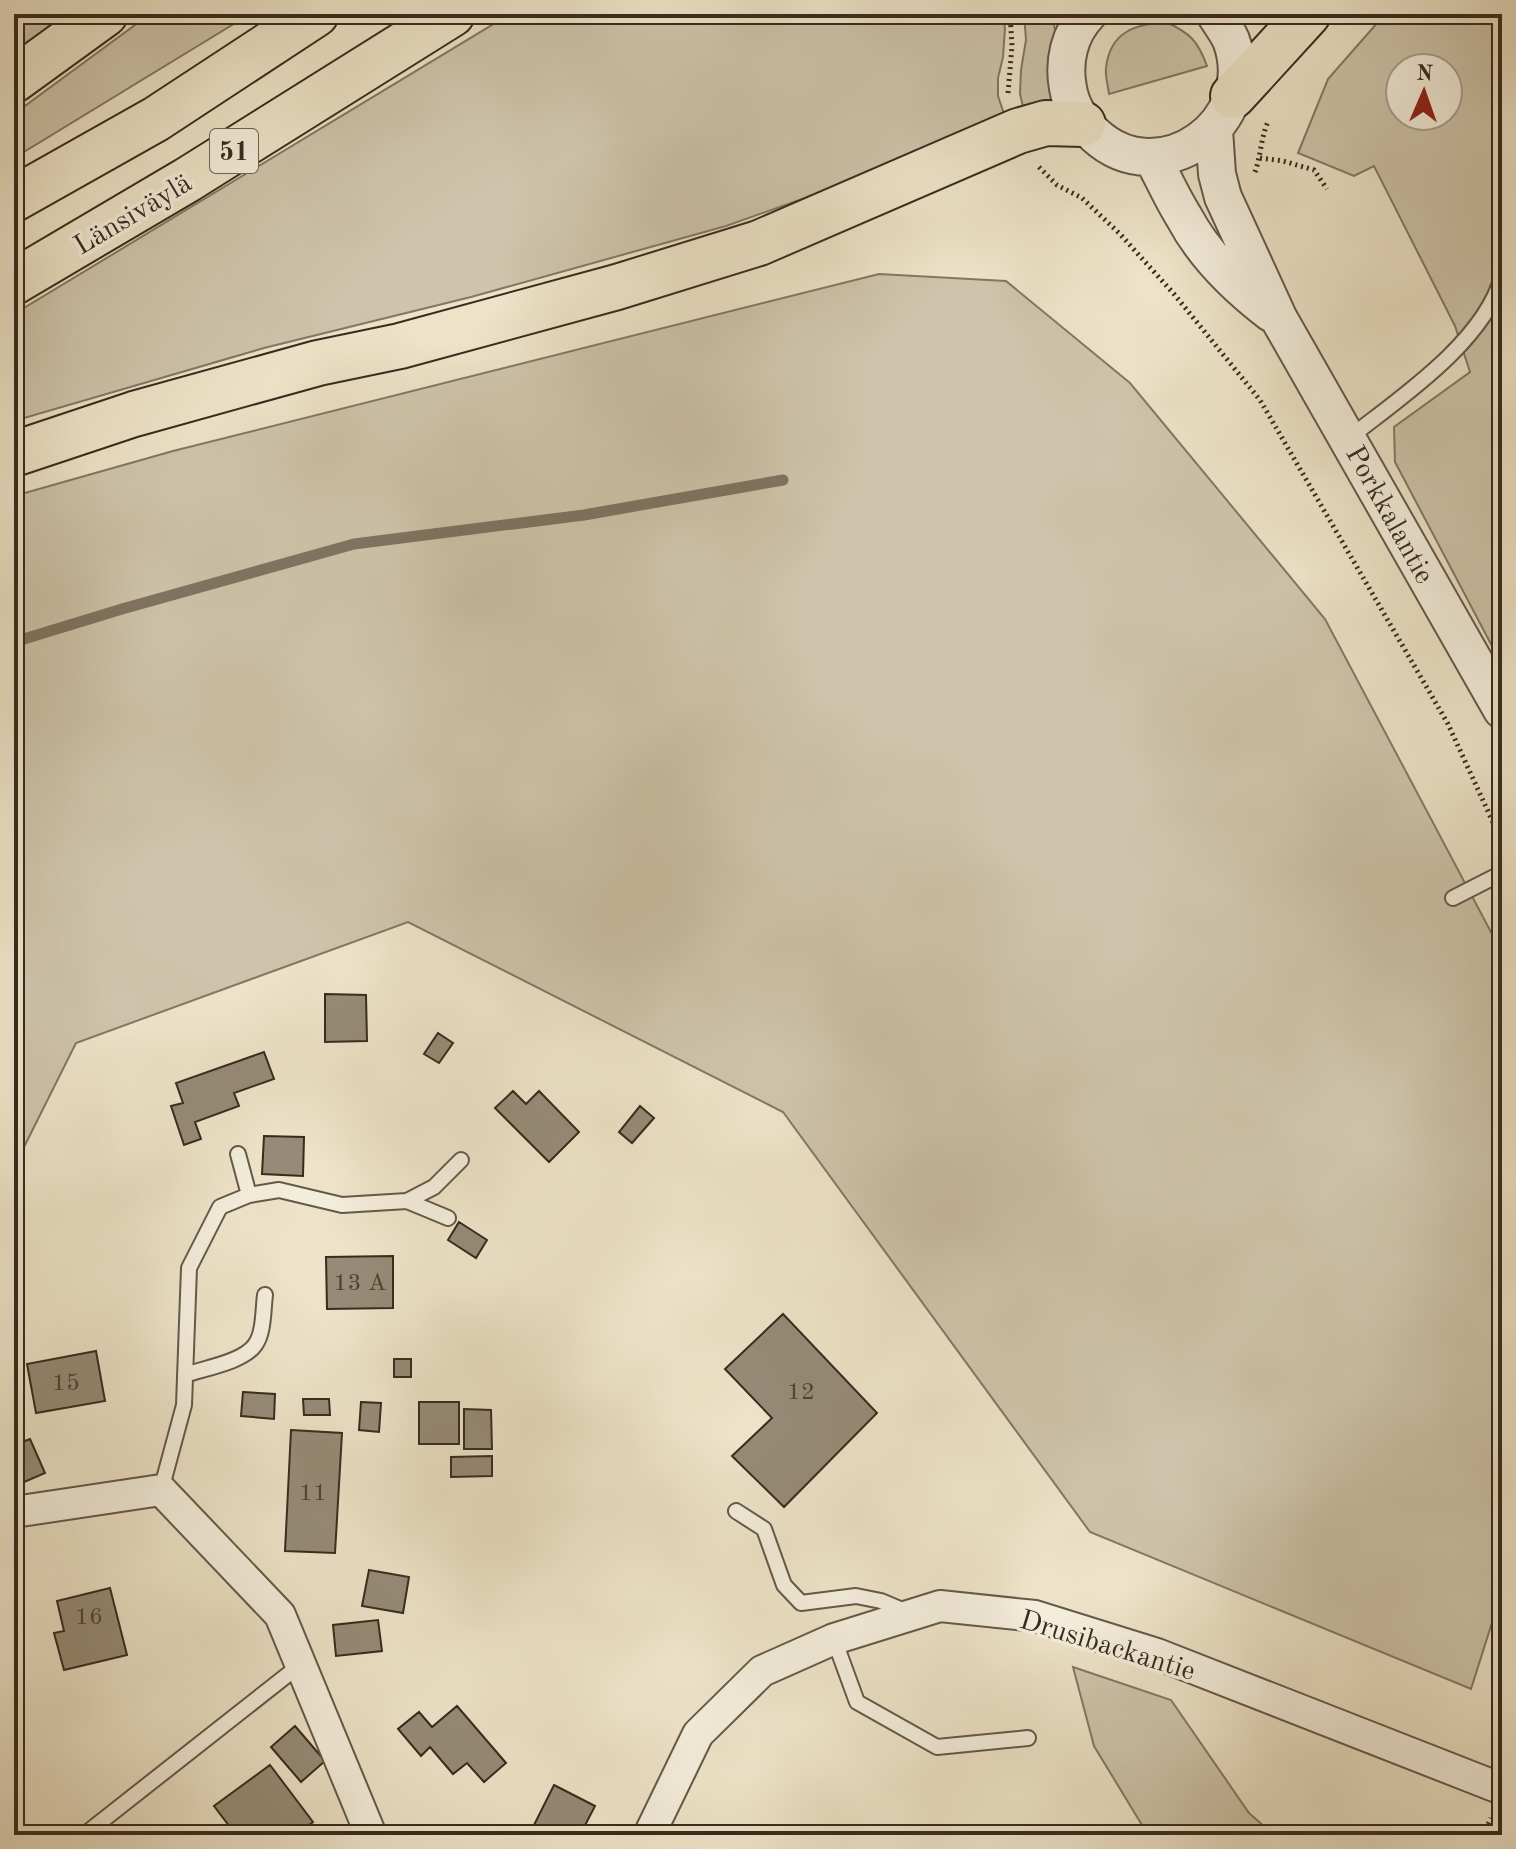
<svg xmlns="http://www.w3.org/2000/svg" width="1516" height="1849" font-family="'Old Standard TT',serif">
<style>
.green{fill:#cec4ab;stroke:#827865;stroke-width:2;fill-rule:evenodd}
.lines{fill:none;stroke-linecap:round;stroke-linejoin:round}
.stream{stroke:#7f7462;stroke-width:11}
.building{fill:#968b77;stroke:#372b1f;stroke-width:2}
.service-casing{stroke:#645949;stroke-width:18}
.minor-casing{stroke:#645949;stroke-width:34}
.tertiary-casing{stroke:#645949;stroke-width:40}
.motorway-casing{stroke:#372b1f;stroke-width:48}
.path{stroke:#372b1f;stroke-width:5;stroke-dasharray:2 4;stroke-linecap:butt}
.service{stroke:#f3eddb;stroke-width:14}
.minor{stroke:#f3eddb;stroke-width:30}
.tertiary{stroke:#f3eddb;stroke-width:36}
.motorway{stroke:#ede3c8;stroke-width:44}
.labels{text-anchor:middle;stroke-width:7;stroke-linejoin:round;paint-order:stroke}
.number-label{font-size:24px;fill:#4f4335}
.shield{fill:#f3eddb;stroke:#6f6557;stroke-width:2}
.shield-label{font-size:26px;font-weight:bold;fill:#372b1f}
.street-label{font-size:28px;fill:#372b1f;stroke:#f3eddb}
</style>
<rect width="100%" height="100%" fill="#ede3c8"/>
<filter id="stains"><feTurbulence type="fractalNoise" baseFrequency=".0025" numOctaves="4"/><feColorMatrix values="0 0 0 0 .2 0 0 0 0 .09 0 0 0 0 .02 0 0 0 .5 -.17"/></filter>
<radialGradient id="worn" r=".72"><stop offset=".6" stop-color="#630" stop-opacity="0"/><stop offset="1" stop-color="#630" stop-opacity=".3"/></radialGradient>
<path class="green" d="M14 14H69L14 53Z
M150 14H250L14 158V114Z
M510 14H1002L1005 28 1003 57 998 78V96L1005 117 878 172 726 226 471 297 264 348 14 421V314Z
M1024 14H1051L1055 29 1053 78 1056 101 1024 111 1020 94 1021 70 1026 40Z
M1385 14H1502V665L1395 462 1394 427 1470 372 1455 326 1374 166 1354 176 1298 153 1328 79ZM1400 68H1448V116H1400Z
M1166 22C1190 33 1198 41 1207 66L1109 94C1108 85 1105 76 1106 68 1110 32 1135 24 1166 22Z
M879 274 1006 281 1130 383 1325 619 1500 949 1502 957V1591L1471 1689 1090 1532 783 1112 408 922 76 1043 14 1167V496L173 451Z
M1073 1667 1171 1700 1249 1813 1274 1835H1148L1094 1746Z
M856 1825 993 1835H828Z"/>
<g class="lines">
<path class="stream" d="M14 642 122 609 354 544 584 515 783 480"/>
</g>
<path class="building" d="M325 994 366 995 367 1041 325 1042Z
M438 1033 453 1043 439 1063 424 1054Z
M264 1052 274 1079 234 1093 239 1106 195 1122 201 1139 184 1145 171 1106 183 1103 176 1083Z
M513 1091 526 1104 539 1091 579 1132 549 1162 495 1108Z
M640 1106 654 1118 632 1143 619 1132Z
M264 1136 304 1137 303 1176 262 1174Z
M459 1222 487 1240 476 1258 448 1240Z
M393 1256V1308L327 1309 326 1257Z
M783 1314 877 1413 784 1507 732 1456 772 1418 725 1369Z
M96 1351 105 1401 36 1413 27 1364Z
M394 1359H411V1377H394Z
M243 1392 275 1394 274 1419 241 1416Z
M303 1399H329L330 1415H304Z
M361 1402 381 1403 379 1432 359 1430Z
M419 1402H459V1444H419Z
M464 1409 491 1410 492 1449H464Z
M291 1430 342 1433 335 1553 285 1551Z
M30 1439 45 1473 22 1483 14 1465V1445Z
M492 1456V1476L451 1477V1457Z
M369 1570 409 1577 403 1613 362 1606Z
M110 1588 127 1655 64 1670 54 1633 64 1631 57 1601Z
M378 1620 382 1651 336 1656 333 1625Z
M457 1706 506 1763 484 1782 467 1763 453 1774 430 1747 421 1756 398 1729 419 1712 432 1727Z
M295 1726 325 1761 301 1782 271 1747Z
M270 1765 313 1822 296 1835H236L214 1806Z
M554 1785 595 1806 580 1835H529Z"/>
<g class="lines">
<g class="service-casing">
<path id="service" d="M1349 438C1400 398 1484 342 1502 277
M1453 898 1502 873
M238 1154 249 1195
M407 1201 448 1218
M185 1375C205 1368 243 1362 255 1345 264 1333 263 1310 265 1295
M161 1490 184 1405 189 1268 220 1207 249 1195 279 1190 342 1205 407 1201 434 1187 461 1160
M736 1511 764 1529 784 1585 801 1603 856 1596 881 1601 907 1612
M834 1639 857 1702 937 1747 1028 1738
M84 1835 300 1665"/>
</g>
<g class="minor-casing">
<path id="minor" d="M14 1512 161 1490 280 1615 371 1835
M649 1835 698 1734 762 1671 834 1639 940 1606 1035 1616 1157 1654 1502 1789"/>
</g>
<g class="tertiary-casing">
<path id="tertiary" d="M1088 14C1069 34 1063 62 1068 88 1071 107 1081 122 1095 135 1160 195 1262 122 1231 40 1227 31 1220 22 1215 14
M1214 130 1217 174 1223 197 1279 319 1502 710
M1152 157C1163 177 1172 198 1184 217 1204 255 1237 287 1271 313"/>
</g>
<g class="motorway-casing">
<path id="motorway" d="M14 80 105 14
M1233 96 1308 14
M14 199 156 119 316 14
M14 282 187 180 452 14
M14 454 134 414 318 363 400 346 617 287 759 243 1018 131 1046 123 1083 124"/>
</g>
<path class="path" d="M1008 93 1012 46 1010 14
M1260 158 1283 161 1314 170 1327 189
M1039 167 1057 185 1082 198 1120 234 1174 294 1260 400 1448 724 1502 842
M1255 172C1261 156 1261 135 1269 120
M1483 1835 1491 1818"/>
<use href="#service" class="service"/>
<use href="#minor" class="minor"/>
<use href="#tertiary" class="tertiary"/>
<use href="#motorway" class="motorway"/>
</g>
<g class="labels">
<g class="number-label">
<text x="360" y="1290">13 A</text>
<text x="66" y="1390">15</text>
<text x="801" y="1399">12</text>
<text x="313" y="1500">11</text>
<text x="89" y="1624">16</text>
</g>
<rect class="shield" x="210" y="129" width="48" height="44" rx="6"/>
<g class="shield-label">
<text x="234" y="160">51</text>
</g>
<g class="street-label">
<text transform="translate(132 213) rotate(-31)" y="10">Länsiväylä</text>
<text transform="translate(1391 514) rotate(61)" y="10">Porkkalantie</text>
<text transform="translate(1108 1644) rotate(17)" y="10">Drusibackantie</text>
</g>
</g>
<rect width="1516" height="1849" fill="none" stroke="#ede3c8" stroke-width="48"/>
<rect x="16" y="16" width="1484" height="1817" fill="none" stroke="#372b1f" stroke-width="4"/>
<rect x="24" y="24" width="1468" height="1801" fill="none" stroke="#372b1f" stroke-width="2"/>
<g transform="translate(1424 92) rotate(2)"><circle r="38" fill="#f3eddb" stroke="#a89f90" stroke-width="2"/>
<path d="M0-6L14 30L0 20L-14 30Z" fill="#8f2418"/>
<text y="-12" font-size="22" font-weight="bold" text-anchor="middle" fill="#372b1f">N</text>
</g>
<rect width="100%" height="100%" filter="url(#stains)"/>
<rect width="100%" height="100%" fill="url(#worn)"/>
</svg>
